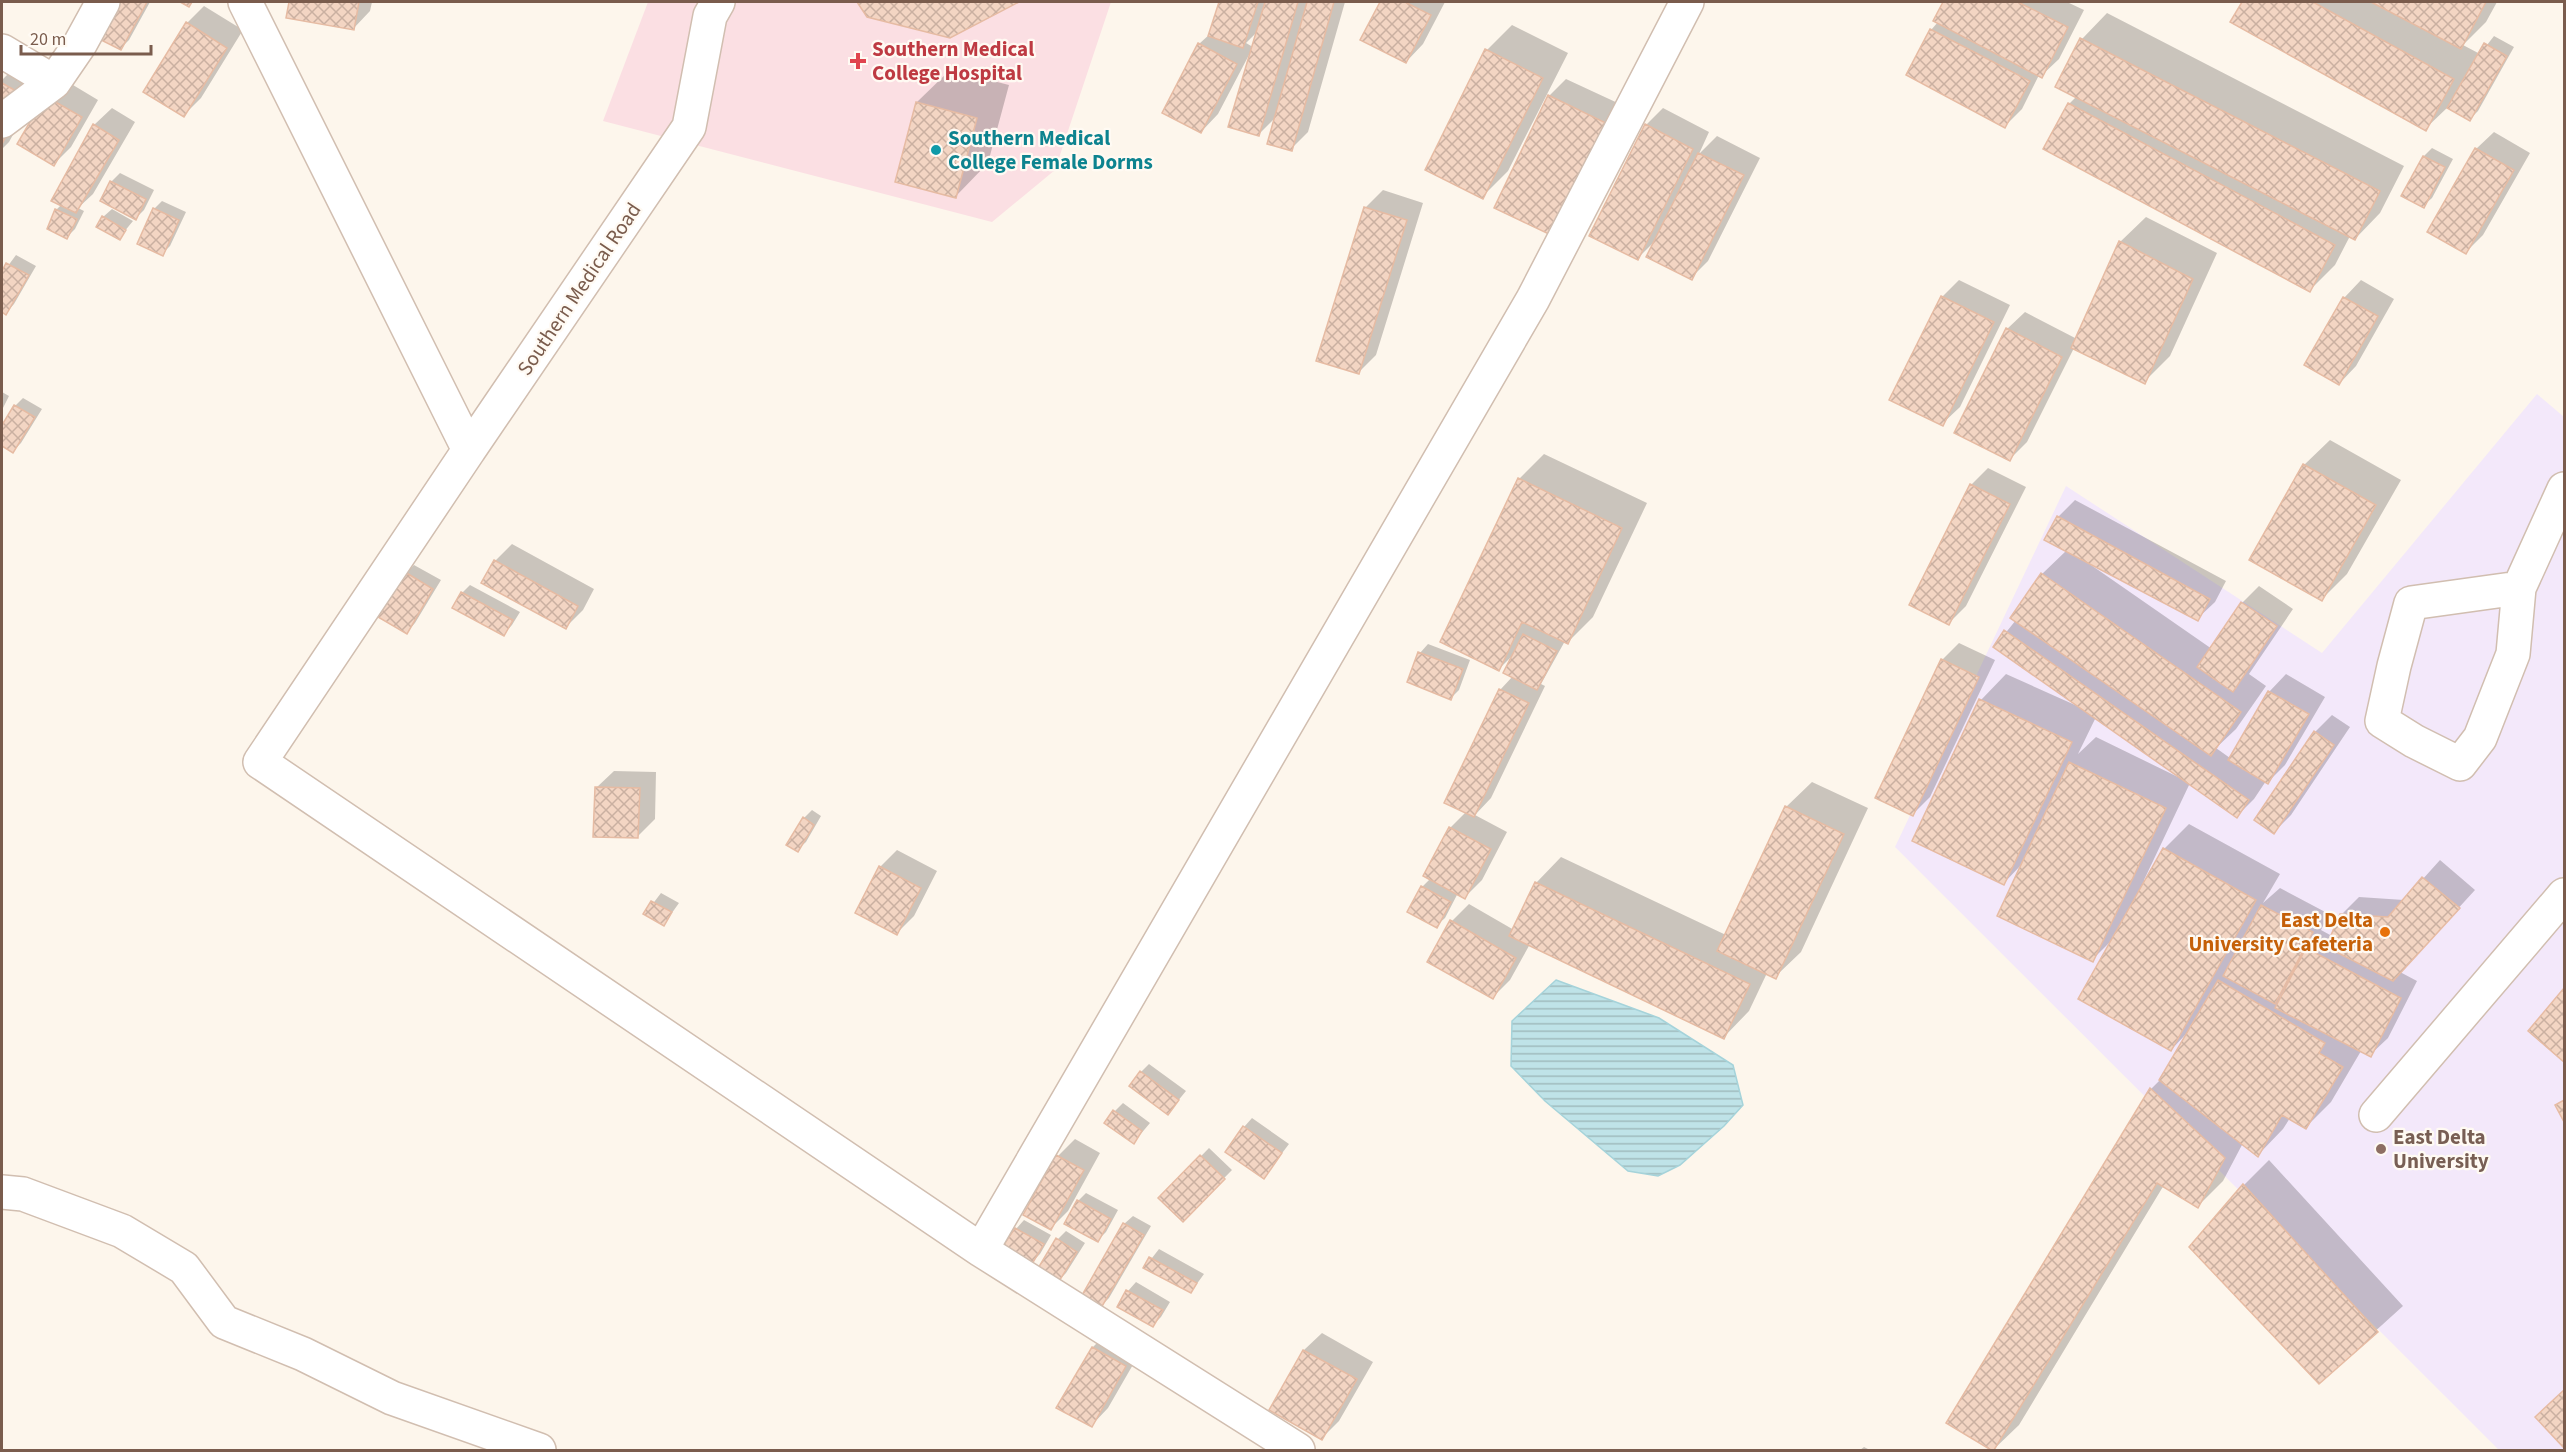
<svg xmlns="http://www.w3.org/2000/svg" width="2566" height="1452" font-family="'Source Sans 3',sans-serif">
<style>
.education{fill:#f3e8fa}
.medical{fill:#fbdfe3}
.water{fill:url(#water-rules);stroke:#a5d3da;stroke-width:1.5}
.shadow{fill:#0003;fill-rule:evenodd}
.building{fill:url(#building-cross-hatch);stroke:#e6bba3;stroke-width:1.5}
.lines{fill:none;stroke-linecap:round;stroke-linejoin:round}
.minor-casing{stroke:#d1beb0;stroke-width:36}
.minor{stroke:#fff;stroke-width:33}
.health-dot{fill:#e0444e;stroke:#fffaf3;stroke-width:2}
.culture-dot{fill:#0f9aa8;stroke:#fffaf3;stroke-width:2}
.food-dot{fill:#e8710a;stroke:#fffaf3;stroke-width:2}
.education-dot{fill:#8d6e63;stroke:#fffaf3;stroke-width:2}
.labels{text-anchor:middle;stroke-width:4.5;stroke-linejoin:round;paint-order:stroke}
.health-label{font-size:21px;font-weight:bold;fill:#be3a42;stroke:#fffaf3;text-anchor:start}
.culture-label{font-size:21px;font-weight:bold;fill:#0d838f;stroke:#fffaf3;text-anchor:start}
.street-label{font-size:21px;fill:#7a5c4d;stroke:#fffaf3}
.food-label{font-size:21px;font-weight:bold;fill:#c56008;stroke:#fffaf3;text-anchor:end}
.education-label{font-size:21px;font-weight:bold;fill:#785e54;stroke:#fffaf3;text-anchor:start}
</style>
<defs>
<pattern id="water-rules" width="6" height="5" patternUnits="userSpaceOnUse" patternTransform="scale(1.5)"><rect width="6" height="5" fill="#bfe3e8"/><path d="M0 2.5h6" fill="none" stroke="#a0bbbe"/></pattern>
<pattern id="building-cross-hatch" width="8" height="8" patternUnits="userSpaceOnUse" patternTransform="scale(1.5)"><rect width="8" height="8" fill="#f3d5c3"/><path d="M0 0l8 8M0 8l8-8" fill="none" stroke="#cab0a1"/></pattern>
</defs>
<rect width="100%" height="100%" fill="#fdf6ec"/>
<path class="education" d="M2537 394 2564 417V1450H2499L1895 847 2066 486 2322 653Z"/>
<path class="medical" d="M648 2H1111L1055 170 992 222 603 121Z"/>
<path class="water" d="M1556 980 1659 1018 1733 1065 1743 1105 1724 1126 1680 1165 1658 1176 1628 1171 1545 1101 1511 1066 1512 1021Z"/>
<path class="shadow" d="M119 2H150L129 40 121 48Z
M290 2H372L370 11 353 29 288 17Z
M859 2H1015L950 37 868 16Z
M1221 2H1345L1308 132 1291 149 1276 117 1258 135 1250 53 1218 114 1201 132 1199 44 1211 33ZM1258 31 1253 47 1246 43Z
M1382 2H1445L1423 44 1406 62 1362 39Z
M1945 2H2067L2084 10 2059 59 2041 76 2039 75 2022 109 2005 126 1931 30 1938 22 1935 21Z
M2244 2H2497L2486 22 2463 45 2480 54 2494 36 2514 47 2478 111 2470 119 2448 107 2425 129 2232 22Z
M204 6 243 30 201 98 184 115 187 23Z
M2107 13 2404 166 2380 213 2355 239 2350 236 2335 265 2310 290 2069 104 2077 96 2057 86 2082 39Z
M1512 25 1568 53 1508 171 1482 197 1487 50Z
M17 65 43 80 9 142 2 149V80Z
M950 70 1009 85 988 163 956 196 917 102Z
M63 79 98 100 71 147 54 164 19 144Z
M1566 79 1622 105 1568 216 1549 96Z
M112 108 135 122 93 194 78 208 84 211 75 229 67 237 56 210 62 204 53 200 94 125Z
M1663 108 1709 132 1699 154 1717 136 1760 158 1708 261 1691 278 1656 240 1638 258 1646 125Z
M2494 132 2530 153 2483 235 2466 252 2476 149Z
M2432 148 2453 159 2432 198 2423 206 2403 196 2424 156Z
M120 173 154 190 144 210 136 218 102 201 112 181Z
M1383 190 1423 203 1376 355 1359 372 1318 360 1366 207Z
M162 201 186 212 170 246 162 254 154 209Z
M112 209 133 221 119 238 103 217Z
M2146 217 2217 253 2170 356 2144 382 2074 348 2027 442 2010 459 2007 329 2025 312 2077 339 2120 242Z
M16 255 36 266 14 304 6 313 2 310V274Z
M1959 280 2010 305 1960 407 1942 424V297Z
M2361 280 2394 299 2356 366 2339 384 2306 365 2344 298Z
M2 392 9 396 2 410Z
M23 398 42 409 21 443 13 451 2 444V428L15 406Z
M2330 440 2401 480 2347 574 2322 599 2304 465Z
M1544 454 1647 503 1593 617 1568 642 1565 641 1541 684 1545 686 1491 798 1475 815 1507 832 1482 880 1465 897 1458 893 1445 918 1436 926 1409 911 1422 887 1431 878 1450 828 1466 812 1500 690 1513 676V655L1499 669 1519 479Z
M1988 468 2026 487 1966 606 1949 623 1971 485Z
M2075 500 2226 581 2215 602 2197 619 2092 563 2091 565 2212 649 2242 603 2259 586 2293 609 2249 674 2266 686 2236 729 2216 748 2230 758 2269 692 2286 674 2325 697 2285 765 2268 782 2266 781 2254 799 2237 816 2190 783 2144 880 2146 881 2164 849 2189 824 2280 874 2263 903 2280 888 2329 914 2321 930 2332 936 2341 915 2359 897 2404 900 2440 860 2475 890 2400 972 2417 981 2388 1038 2370 1055 2361 1051 2331 1102 2306 1127 2290 1118 2283 1129 2258 1155 2243 1143 2223 1181 2198 1206 2164 1185 2019 1425 1993 1450 1948 1422 2151 1089 2162 1078 2187 1033 2171 1050 2111 941 2092 960 2022 864 2004 883 1914 840 1981 700 2006 674 2084 709 1995 646 2016 620 2042 574 2067 550 2058 517ZM2096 717 2179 775 2178 777 2096 737 2078 754Z
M512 544 594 589 583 610 566 627 495 561Z
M414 565 441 580 415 623 407 632 406 573Z
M470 585 520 612 512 625 504 634 462 593Z
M1959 643 1995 660 1930 797 1913 814 1942 660Z
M1428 644 1470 660 1459 690 1451 698 1409 682 1420 653Z
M2332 715 2350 727 2291 815 2274 832 2315 732Z
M614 771 656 772 655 819 638 836 596 788Z
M1812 782 1868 808 1801 952 1775 977 1767 973 1749 1011 1724 1037 1530 944 1510 980 1493 997 1452 921 1469 904 1514 930 1536 883 1561 857 1726 935 1786 807Z
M812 810 821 816 806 842 797 850 804 818Z
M897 850 937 871 914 916 897 933 880 867Z
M661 893 679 903 664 924 645 914Z
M2564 991V1060L2531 1030Z
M1149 1064 1186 1091 1168 1113 1141 1072Z
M1123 1103 1150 1123 1134 1142 1115 1111Z
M1252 1118 1289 1144 1264 1177 1244 1127Z
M1075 1139 1100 1153 1068 1211 1051 1228 1025 1214 1058 1156Z
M1209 1148 1232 1170 1183 1220 1160 1198Z
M2269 1160 2403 1306 2319 1382 2244 1185Z
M1086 1193 1118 1210 1106 1232 1098 1240 1078 1201Z
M1133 1216 1151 1226 1109 1298 1100 1307 1124 1224Z
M1024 1220 1051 1235 1040 1254 1032 1262 1016 1229Z
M1066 1231 1085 1243 1066 1273 1058 1281V1239Z
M1159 1249 1204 1274 1191 1292 1145 1267Z
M1136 1282 1170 1302 1161 1317 1153 1325 1119 1306 1128 1291Z
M1110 1330 1142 1349 1108 1408 1091 1426 1058 1407 1093 1347Z
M1322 1333 1373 1362 1339 1421 1322 1438 1271 1409 1304 1350Z
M2564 1391V1446L2537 1417Z
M1864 1447 1870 1450H1860Z"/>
<path class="building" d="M117 2H147L121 50 97 38Z
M180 2H192L189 7Z
M289 2H359L354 30 286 18Z
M857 2H1019L950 38 867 17Z
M1219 2H1258L1243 48 1208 36Z
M1265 2H1298L1259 136 1228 127Z
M1307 2H1334L1292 151 1267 144Z
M1380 2H1405L1431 15 1406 63 1360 40Z
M1943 2H2018L2068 27 2042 78 1933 21Z
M2242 2H2313L2454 79 2426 131 2230 22Z
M2371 2H2486L2461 49Z
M186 22 227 48 184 117 143 92Z
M1930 29 2030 81 2005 128 1906 75Z
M2080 38 2380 191 2355 240 2055 87Z
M1198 43 1237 64 1201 133 1162 113Z
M2484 43 2507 56 2470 121 2447 108Z
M1485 49 1543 78 1483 199 1425 170Z
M2 83 27 97 2 144Z
M1548 95 1606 123 1551 235 1494 208Z
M45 96 82 117 54 166 17 144Z
M916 102 977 118 956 198 895 182Z
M2068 103 2335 245 2310 292 2043 149Z
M93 124 119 140 76 213 51 201Z
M1645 124 1693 149 1638 260 1589 236Z
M2475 148 2514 170 2466 254 2427 232Z
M1698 153 1744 175 1692 280 1646 257Z
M2423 156 2445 167 2424 208 2401 196Z
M110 181 146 199 136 220 100 201Z
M1364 207 1407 220 1359 374 1316 361Z
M153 208 179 220 163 256 137 244Z
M55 209 77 219 67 239 47 229Z
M102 216 126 230 120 240 96 227Z
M2119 241 2193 279 2145 384 2071 348Z
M6 263 29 275 6 315 2 312V271Z
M1941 296 1994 322 1943 426 1889 400Z
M2343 297 2378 316 2339 385 2304 365Z
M2006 328 2062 357 2010 461 1954 433Z
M14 405 35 417 13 453 2 446V425Z
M2303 464 2376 505 2322 601 2249 560Z
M1518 478 1622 528 1568 644 1522 622 1499 671 1440 642Z
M1970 484 2010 504 1949 625 1909 605Z
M2057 516 2210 599 2198 621 2044 540Z
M494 560 578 606 566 629 481 583Z
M405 572 433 589 407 634 378 617Z
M2041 573 2241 712 2211 756 2010 618Z
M461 592 513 620 504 636 452 608Z
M2241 602 2277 626 2233 692 2197 667Z
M2004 630 2249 800 2237 818 1993 647Z
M1523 634 1557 651 1537 690 1503 673Z
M1418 652 1463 669 1451 700 1407 682Z
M1941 659 1979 677 1913 816 1875 798Z
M1499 689 1529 703 1474 817 1444 803Z
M2268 691 2309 714 2268 784 2228 760Z
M1979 699 2072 742 2004 885 1912 841Z
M2314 731 2334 745 2274 834 2254 820Z
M2069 762 2166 808 2093 962 1997 916Z
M595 787 640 788 638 838 593 837Z
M1785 806 1844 834 1776 979 1717 951Z
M803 817 814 825 798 852 786 845Z
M1449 827 1491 849 1465 899 1423 876Z
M2163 848 2256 900 2171 1051 2078 999Z
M879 866 921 888 897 935 855 913Z
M2422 877 2460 908 2393 981 2326 947 2340 914 2388 917Z
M1535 882 1750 984 1724 1039 1509 936Z
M1421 886 1451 902 1437 928 1407 912Z
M651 901 672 912 664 926 643 914Z
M2261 905 2313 932 2275 1004 2223 976Z
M1450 920 1516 958 1493 999 1427 962Z
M2306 948 2401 998 2371 1057 2275 1008Z
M2218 980 2325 1043 2319 1053 2343 1067 2306 1129 2282 1115 2258 1157 2159 1080Z
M2564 988V1062L2528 1031Z
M1140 1071 1179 1100 1168 1115 1129 1086Z
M2150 1088 2225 1158 2198 1208 2157 1183 1994 1450H1991L1946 1423Z
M2564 1100V1122L2555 1105Z
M1113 1110 1142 1131 1134 1144 1104 1123Z
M1243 1126 1282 1153 1264 1179 1225 1152Z
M1056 1155 1084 1170 1051 1230 1023 1215Z
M1200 1155 1225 1179 1183 1222 1158 1198Z
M2243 1184 2378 1332 2319 1384 2189 1247Z
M1077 1200 1111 1219 1098 1242 1064 1224Z
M1123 1223 1144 1235 1101 1308 1081 1297Z
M1015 1228 1044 1244 1032 1264 1003 1246Z
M1056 1238 1077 1252 1058 1283 1037 1270Z
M1149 1257 1197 1283 1191 1293 1143 1268Z
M1126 1290 1163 1310 1153 1327 1117 1307Z
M1092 1347 1126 1366 1092 1427 1056 1408Z
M1303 1350 1357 1379 1322 1440 1269 1410Z
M2564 1390V1448L2535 1417Z"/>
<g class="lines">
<g class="minor-casing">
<path id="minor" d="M245 2 469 450 260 762 981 1250 1298 1450
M2 51 54 82
M2 121 54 82 80 44 103 2
M469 450 689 127 710 16 718 2
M2519 588 2411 603 2394 666 2382 721 2414 741 2460 764 2480 738 2513 654 2519 588 2564 489
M2376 1115 2564 895
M2 1192 23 1194 122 1231 184 1268 224 1322 303 1354 392 1398 539 1450
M981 1250 1533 299 1687 2"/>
</g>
<use href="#minor" class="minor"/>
</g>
<path class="health-dot" d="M855 52h6v6h6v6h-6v6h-6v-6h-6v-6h6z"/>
<circle class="culture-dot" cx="936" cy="150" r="6"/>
<circle class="food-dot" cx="2385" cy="932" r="6"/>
<circle class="education-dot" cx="2381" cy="1149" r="6"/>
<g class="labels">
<g class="health-label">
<text x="872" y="56">Southern Medical<tspan x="872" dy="24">College Hospital</tspan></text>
</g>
<g class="culture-label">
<text x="948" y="145">Southern Medical<tspan x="948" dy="24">College Female Dorms</tspan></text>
</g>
<g class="street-label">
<text transform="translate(579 289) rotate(-56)" y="7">Southern Medical Road</text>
</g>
<g class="food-label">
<text x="2373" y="927">East Delta<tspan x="2373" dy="24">University Cafeteria</tspan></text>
</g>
<g class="education-label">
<text x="2393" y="1144">East Delta<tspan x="2393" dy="24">University</tspan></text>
</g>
</g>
<rect width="2566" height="1452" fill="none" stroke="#7a5c4d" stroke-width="6"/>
<path d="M21 45v9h130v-9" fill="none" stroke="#7a5c4d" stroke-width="3"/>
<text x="30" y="45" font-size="18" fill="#7a5c4d" stroke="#fffaf3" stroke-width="4.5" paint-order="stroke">20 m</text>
</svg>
